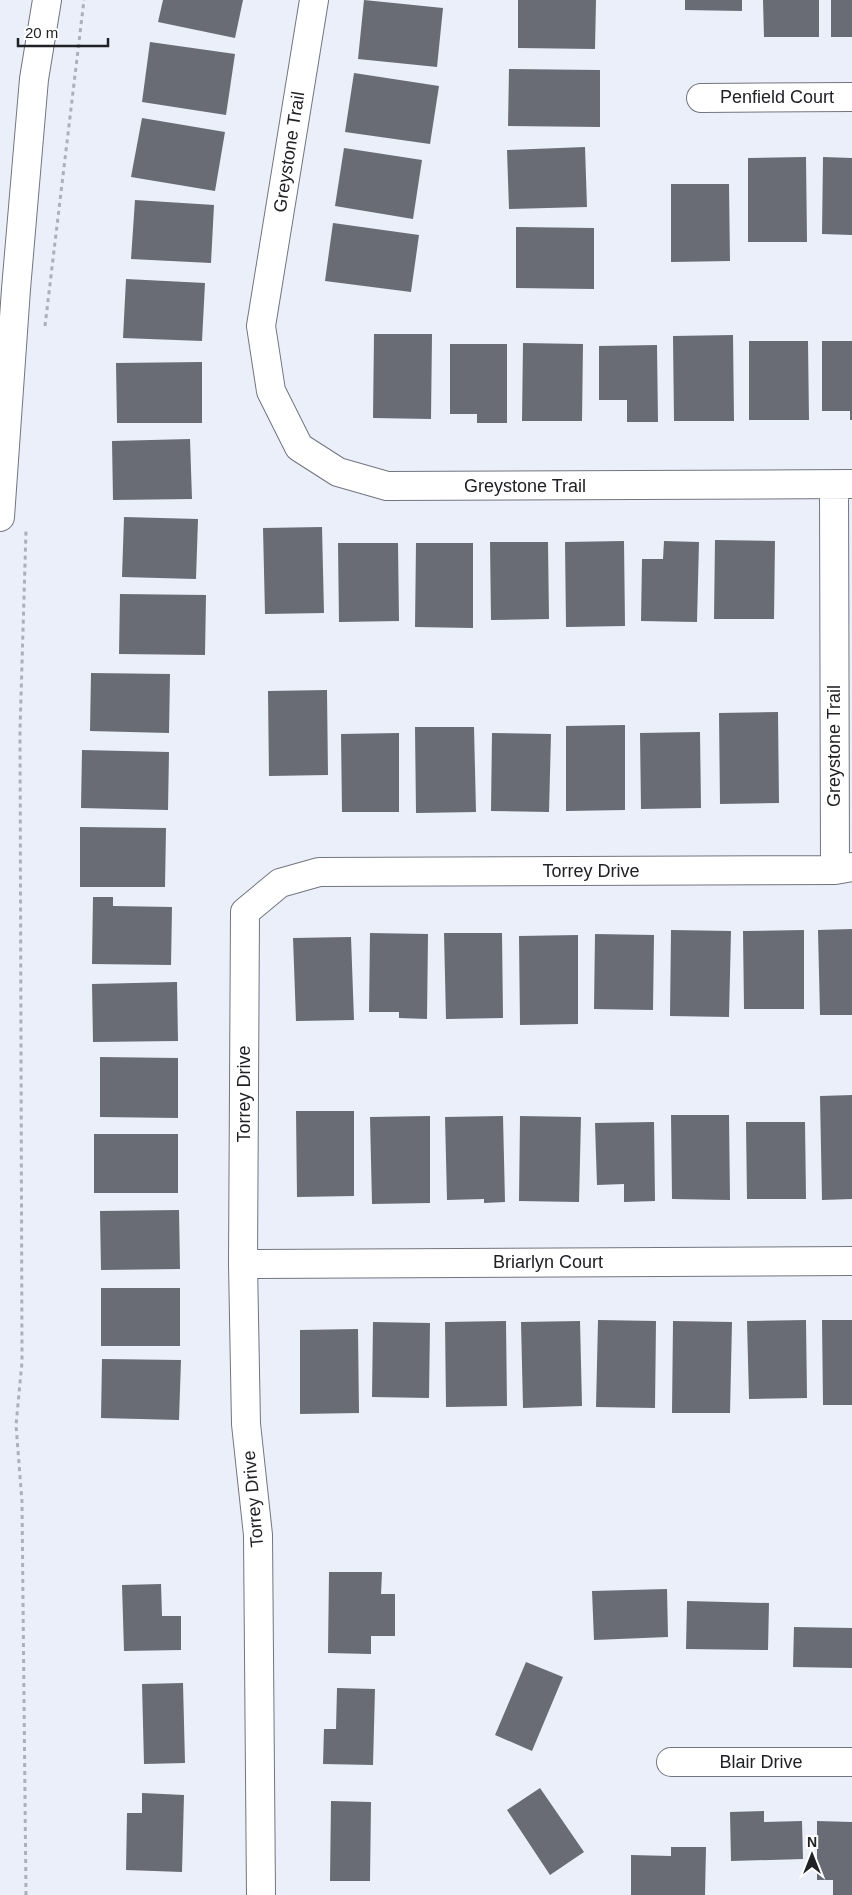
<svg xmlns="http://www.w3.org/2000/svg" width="852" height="1895" font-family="Helvetica,sans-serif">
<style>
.building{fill:#696c75}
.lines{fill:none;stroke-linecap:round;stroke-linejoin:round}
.minor-casing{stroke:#72757f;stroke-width:30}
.tertiary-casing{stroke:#72757f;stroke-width:30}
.path{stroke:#adb0b9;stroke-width:3;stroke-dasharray:4 4;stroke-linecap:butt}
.minor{stroke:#fff;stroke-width:28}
.tertiary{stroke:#fff;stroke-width:28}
.labels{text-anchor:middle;stroke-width:4;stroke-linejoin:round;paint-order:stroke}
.street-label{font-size:18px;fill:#202125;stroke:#fff}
</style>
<rect width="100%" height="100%" fill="#ebeffa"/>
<path class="building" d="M163 0H243L235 38 158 22Z
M364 0 443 8 437 67 358 59Z
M518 0H596L595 49 518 48Z
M685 0H742V11L685 10Z
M763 0H819V37H764Z
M831 0H852V37H831Z
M150 42 235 54 226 115 142 102Z
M509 69 600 70V127L508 126Z
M354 73 439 86 430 144 345 132Z
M142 118 225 132 215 191 131 177Z
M585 147 587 207 509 209 507 150Z
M344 148 422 160 413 219 335 206Z
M806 157 807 242H748V158Z
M823 157 852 158V235L822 234Z
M671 184H729L730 261 671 262Z
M135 200 214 205 211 263 131 259Z
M333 223 419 235 411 292 325 281Z
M516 227 594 228V289L516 288Z
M126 279 205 283 202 341 123 338Z
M374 334H432L431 419 373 418Z
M733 335 734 421H674L673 336Z
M749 341H808L809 420H749Z
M822 341H852V420H850V411H822Z
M523 343 583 344 582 421H522Z
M450 344H507V423H477V414H450Z
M657 345 658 422H627V400H599V346Z
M202 362V423H117L116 363Z
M190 439 192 499 113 500 112 441Z
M124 517 198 519 196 579 122 577Z
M322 527 324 613 265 614 263 528Z
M715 540 775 541 774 619H714Z
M624 541 625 626 566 627 565 542Z
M664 541 699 542 697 622 641 621 642 559H663Z
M490 542H548L549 619 491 620Z
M338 543H398L399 621 339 622Z
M416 543H473V628L415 627Z
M120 594 206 595 205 655 119 654Z
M91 673 170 674 169 733 90 731Z
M327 690 328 775 269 776 268 691Z
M778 712 779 803 720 804 719 713Z
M625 725V810L566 811V726Z
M415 727H474L476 812 416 813Z
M700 732 701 808 641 809 640 733Z
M399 733V812H342L341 734Z
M492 733 551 734 549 812 491 811Z
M82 750 169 752 168 810 81 808Z
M80 827 166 828 165 887H80Z
M93 897H113V906L172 907 171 965 92 964Z
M852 929V1015H820L818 930Z
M671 930 731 931 729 1017 670 1016Z
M804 930V1009H744L743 931Z
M370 933 428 934 427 1019 399 1018V1012H369Z
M444 933H502L503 1018 446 1019Z
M595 934 654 935 653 1010 594 1009Z
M578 935V1024L520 1025 519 936Z
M351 937 354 1020 296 1021 293 938Z
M177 982 178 1041 93 1042 92 984Z
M100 1057 178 1058V1118L100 1117Z
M852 1095V1199L822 1200 820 1096Z
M296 1111H354V1196L297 1197Z
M671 1115H729L730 1200 672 1199Z
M430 1116V1203L372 1204 370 1117Z
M503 1116 505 1202 484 1203V1199L447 1200 445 1117Z
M520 1116 581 1117 579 1202 519 1201Z
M654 1122 655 1201 624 1202V1184L597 1185 595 1123Z
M746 1122H805L806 1199H747Z
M94 1134H178V1193H94Z
M179 1210 180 1269 101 1270 100 1211Z
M101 1288H180V1346H101Z
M598 1320 656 1321 655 1408 596 1407Z
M806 1320 807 1398 749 1399 747 1321Z
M822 1320H852V1405H823Z
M506 1321 507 1406 446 1407 445 1322Z
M580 1321 582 1406 523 1408 521 1322Z
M673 1321 732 1322 730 1413H672Z
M373 1322 430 1323 429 1398 372 1397Z
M358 1329 359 1413 300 1414V1330Z
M102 1359 181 1360 179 1420 101 1418Z
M329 1572H382L381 1594H395V1636H371V1654L328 1653Z
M161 1584 162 1616H181V1650L124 1651 122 1585Z
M667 1589 668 1637 594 1640 592 1591Z
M687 1601 769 1603 768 1650 686 1649Z
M794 1627 852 1628V1668L793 1667Z
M526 1662 563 1677 532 1751 495 1735Z
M183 1683 185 1763 144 1764 142 1684Z
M337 1688 375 1689 373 1765 323 1764 324 1729H336Z
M540 1788 584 1852 550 1875 507 1810Z
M142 1793 184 1795 182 1872 126 1870 127 1813H142Z
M331 1801 371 1802 370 1881H330Z
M764 1811V1822L802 1821 803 1859 731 1861 730 1812Z
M817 1821 852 1822V1895H833V1880H817Z
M671 1847H706L705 1895H631V1855L671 1856Z"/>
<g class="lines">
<g class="minor-casing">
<path id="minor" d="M314 0 261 326 271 391 299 447 338 472 387 486 852 484
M701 98 852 97
M834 485 835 870
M243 1264 852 1261
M671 1762H852
M261 1895 258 1535 246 1424 243 1264 245 912 280 883 319 872 835 870 852 867"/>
</g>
<g class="tertiary-casing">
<path id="tertiary" d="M0 517 16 289 34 79 47 0"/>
</g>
<path class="path" d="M45 326 84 0
M26 1895 22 1502 16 1425 22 1362 20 730 26 531"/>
<use href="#minor" class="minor"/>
<use href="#tertiary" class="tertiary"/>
</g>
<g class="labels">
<g class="street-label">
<text x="777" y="103">Penfield Court</text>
<text transform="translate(289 152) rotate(-81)" y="6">Greystone Trail</text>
<text x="525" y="492">Greystone Trail</text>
<text transform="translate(834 746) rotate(-90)" y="6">Greystone Trail</text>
<text x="591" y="877">Torrey Drive</text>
<text transform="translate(244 1094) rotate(-90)" y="6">Torrey Drive</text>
<text x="548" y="1268">Briarlyn Court</text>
<text transform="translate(253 1499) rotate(-95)" y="6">Torrey Drive</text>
<text x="761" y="1768">Blair Drive</text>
</g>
</g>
<g transform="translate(812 1855)" stroke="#ffffff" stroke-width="4" paint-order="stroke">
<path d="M0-4L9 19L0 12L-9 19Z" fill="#202125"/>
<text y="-8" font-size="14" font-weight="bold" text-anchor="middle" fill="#202125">N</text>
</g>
<path d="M18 38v8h90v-8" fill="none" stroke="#202125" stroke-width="2.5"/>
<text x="25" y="38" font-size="15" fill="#202125" stroke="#ffffff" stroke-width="4" paint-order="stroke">20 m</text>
</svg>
